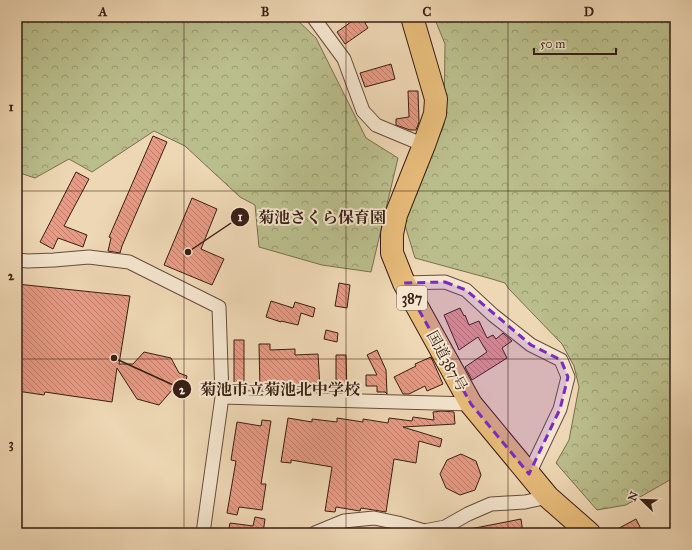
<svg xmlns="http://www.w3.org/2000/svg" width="692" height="550" font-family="'IM FELL Great Primer','Noto Serif JP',serif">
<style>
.forest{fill:url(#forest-crowns);stroke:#796e50}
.building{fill:url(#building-back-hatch);stroke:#381e14}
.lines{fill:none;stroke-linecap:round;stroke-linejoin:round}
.minor-casing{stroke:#664c3c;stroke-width:15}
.trunk-casing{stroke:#381e14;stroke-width:24}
.minor{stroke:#f4e5ce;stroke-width:13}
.trunk{stroke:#e7bc7a;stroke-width:22}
.marked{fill:#7b2cbf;fill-opacity:0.2;stroke:#7b2cbf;stroke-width:3;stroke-dasharray:8 5;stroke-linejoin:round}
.grid{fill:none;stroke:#381e14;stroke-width:1;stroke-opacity:0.55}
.labels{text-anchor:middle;stroke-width:4;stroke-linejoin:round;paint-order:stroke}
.shield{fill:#f4e5ce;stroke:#705a4c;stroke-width:1}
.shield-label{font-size:14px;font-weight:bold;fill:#381e14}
.street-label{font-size:15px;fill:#381e14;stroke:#f4e5ce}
.leader{fill:none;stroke:#381e14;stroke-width:1.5}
.callout-dot{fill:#381e14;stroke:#f4e5ce;stroke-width:1.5}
.mark-label{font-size:12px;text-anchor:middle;font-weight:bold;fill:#fff}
.callout-label{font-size:16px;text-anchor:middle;font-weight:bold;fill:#381e14;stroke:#f4e5ce;stroke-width:4;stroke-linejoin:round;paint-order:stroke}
.neatline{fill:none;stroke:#381e14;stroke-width:1.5}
.grid-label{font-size:13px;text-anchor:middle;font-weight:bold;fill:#381e14}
</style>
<defs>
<pattern id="forest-crowns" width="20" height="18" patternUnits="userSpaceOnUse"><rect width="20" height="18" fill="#babe8c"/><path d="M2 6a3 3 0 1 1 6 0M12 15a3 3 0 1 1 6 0" fill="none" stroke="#989a71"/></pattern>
<pattern id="building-back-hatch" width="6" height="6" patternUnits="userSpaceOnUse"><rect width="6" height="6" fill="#e79b85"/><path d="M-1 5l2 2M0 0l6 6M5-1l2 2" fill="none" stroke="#bc7e6c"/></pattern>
</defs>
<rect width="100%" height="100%" fill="#eed7b4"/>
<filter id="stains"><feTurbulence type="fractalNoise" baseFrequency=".005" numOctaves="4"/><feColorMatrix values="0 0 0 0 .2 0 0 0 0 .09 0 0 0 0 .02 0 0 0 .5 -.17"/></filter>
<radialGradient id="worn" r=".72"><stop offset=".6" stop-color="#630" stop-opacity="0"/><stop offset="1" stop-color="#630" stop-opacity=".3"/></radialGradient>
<path class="forest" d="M17 17H294L316 38 366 138 398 158 371 272 322 265 259 247 255 205 240 197 185 146 154 131 92 172 69 159 35 178 17 172Z
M434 17H675V477L626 505 597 510 556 463 569 440 579 387 574 366 562 344 509 289 505 283 492 279 415 258 404 222 421 179 444 125 445 44Z"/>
<path class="building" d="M358 17H376L365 23 368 28 345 44 337 32Z
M391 64 395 79 365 87 360 73Z
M408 91H418L419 122 416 130H410L396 125V119L409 117Z
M153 136 167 142 122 246 120 253 108 251 111 238 109 237Z
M76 172 89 179 64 226 87 235 83 247 58 238 53 249 40 242Z
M192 198 217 209 201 249 224 259 212 285 164 265Z
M339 283 350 285 347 308 335 306Z
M17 284 130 296 119 364H133L144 352 171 358 179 373 187 376 183 392 173 389 159 405 137 399 117 368 112 402 45 392 44 395 17 391Z
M271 301 293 308 295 302 315 308 313 317 301 313 298 325 281 321V322L266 317Z
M460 308 464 316 465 315 469 325 479 321 487 338 493 335 496 339 503 333 512 341 502 348 507 358 472 380 465 367 487 352 478 337 459 350 444 315Z
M326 330 338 333 337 342 324 339Z
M234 340H244V387H234Z
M259 344H270V350L295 349V355L318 354 320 388 272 390H260Z
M377 350 386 370 387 394 385 392H377V386H366V375H377L367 355Z
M336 355H346L347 393 336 392Z
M431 357 443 384 427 391 425 386 409 394H403L394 377 416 366 415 364Z
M442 411 454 412 455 424 403 427 442 439 440 447 419 441 416 463 394 459 386 512 361 508 360 511 336 507 335 512 325 511 332 467 291 460V463L281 462 288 418 312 422V419L337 422V418L363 422V419L388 423 389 418 412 421 413 417 434 420 433 412Z
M262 420 271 421 261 484H266L262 510 239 507 237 515 227 513 236 461 231 460 237 422 261 426Z
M461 454 476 461 481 475 475 490 460 495 446 488 440 474 447 460Z
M255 517 265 519 263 533H228L230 523 253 526Z
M521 519 523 533H471L470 529Z
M636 519 643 533H610Z"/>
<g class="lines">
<g class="minor-casing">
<path id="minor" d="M313 17 344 59 363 111 376 125 424 145
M17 260 28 261 54 260 89 257 129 262 219 307 222 397
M404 283 445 282 466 290 493 315 531 345 561 360 568 377 560 409 529 474
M203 533 222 397 471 404
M315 533 344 521 374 518 398 523 424 531 445 527 468 514 491 504 525 502 548 497"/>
</g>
<g class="trunk-casing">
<path id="trunk" d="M412 17 436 99 435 114 424 145 396 215 392 234V253L404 283 471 404 548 497 589 533"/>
</g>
<use href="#minor" class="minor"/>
<use href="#trunk" class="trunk"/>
</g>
<path class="marked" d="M445 282 466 290 531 345 561 360 568 377 560 409 529 474 471 404 404 283Z"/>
<path class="grid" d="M184 17V533M346 17V533M508 17V533M17 191H675M17 359H675"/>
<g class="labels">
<rect class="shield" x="397" y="286" width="30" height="24" rx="3"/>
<g class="shield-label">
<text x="412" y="303">387</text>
</g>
<g class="street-label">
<text transform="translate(447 361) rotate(61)" y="5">国道387号</text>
</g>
</g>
<path class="leader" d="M188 252L240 217M114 358L182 389"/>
<g class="callout-dot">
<circle cx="188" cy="252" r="4"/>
<circle cx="114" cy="358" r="4"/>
<circle cx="240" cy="217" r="10"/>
<circle cx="182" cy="389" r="10"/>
</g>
<g class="mark-label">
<text x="240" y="221">1</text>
<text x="182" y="394">2</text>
</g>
<g class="callout-label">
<text x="322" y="223">菊池さくら保育園</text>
<text x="280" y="395">菊池市立菊池北中学校</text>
</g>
<rect width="692" height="550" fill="none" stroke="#eed7b4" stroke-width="44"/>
<g transform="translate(642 500) rotate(293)" stroke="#f4e5ce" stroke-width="3" paint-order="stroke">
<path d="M0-3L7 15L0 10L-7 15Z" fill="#381e14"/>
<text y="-6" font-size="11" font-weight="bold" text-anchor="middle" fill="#381e14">N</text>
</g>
<path d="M534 48v6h82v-6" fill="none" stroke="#381e14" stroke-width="2"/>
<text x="540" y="48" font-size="12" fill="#381e14" stroke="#f4e5ce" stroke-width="3" paint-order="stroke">50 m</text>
<rect x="22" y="22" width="648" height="506" class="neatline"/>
<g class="grid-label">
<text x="103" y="16">A</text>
<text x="265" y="16">B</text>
<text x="427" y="16">C</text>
<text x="589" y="16">D</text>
<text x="11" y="111">1</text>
<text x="11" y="280">2</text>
<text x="11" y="448">3</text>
</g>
<rect width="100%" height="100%" filter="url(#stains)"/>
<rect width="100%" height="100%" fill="url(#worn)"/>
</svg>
